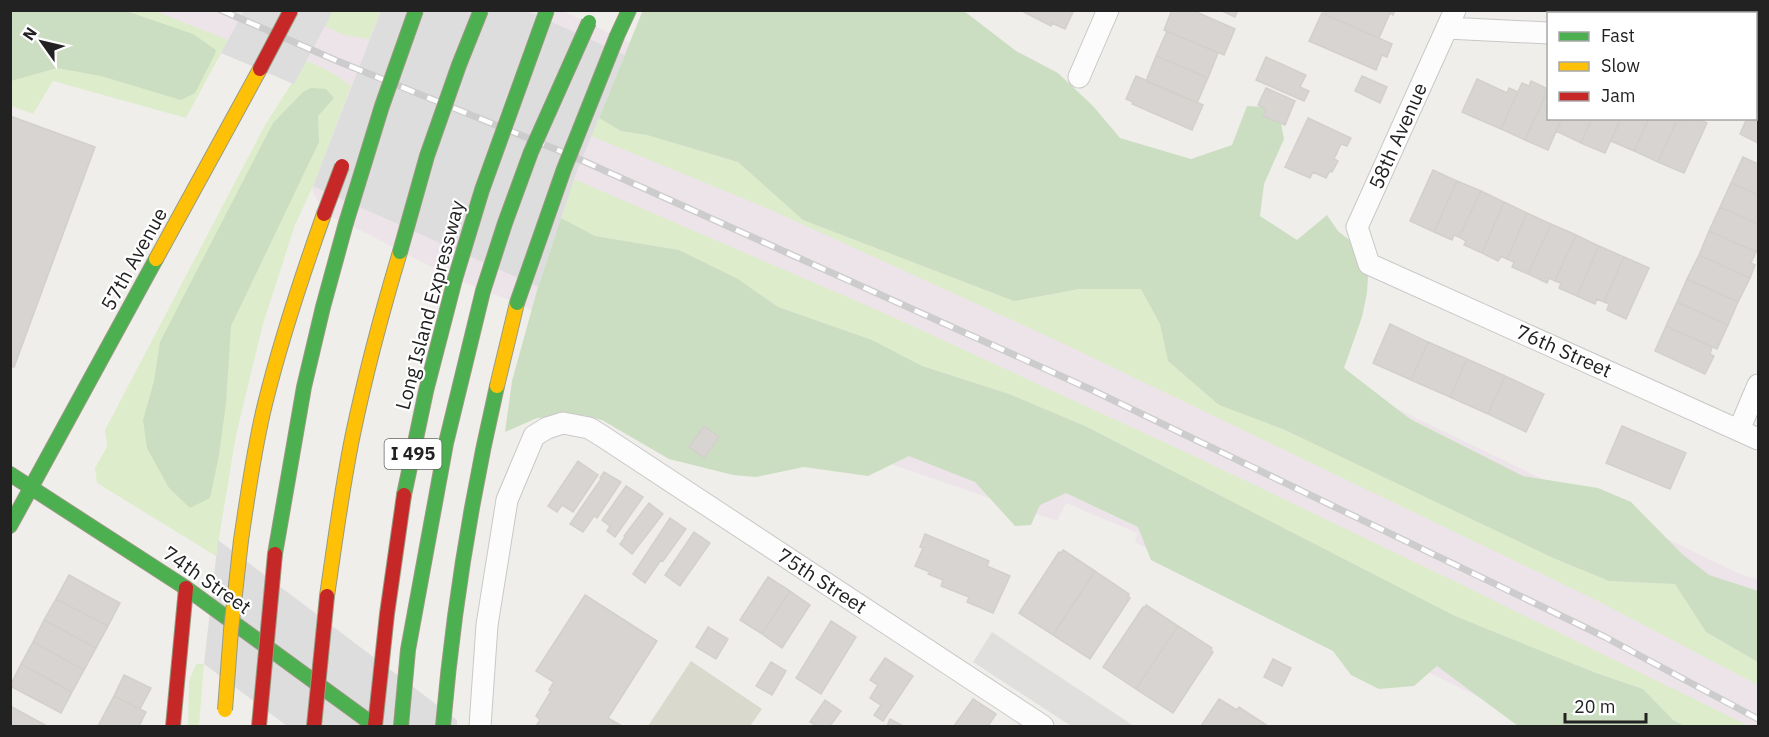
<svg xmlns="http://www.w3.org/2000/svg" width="1769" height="737" font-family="'IBM Plex Sans',sans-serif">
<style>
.industrial{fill:#ede4e9}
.construction{fill:#d9d9cd}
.grass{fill:#ddeccb}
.forest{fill:#cbdec1}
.parking{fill:#e0dfde}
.pier{fill:#dedddd}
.building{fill:#d7d4d2;stroke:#d3d0cc;stroke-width:1.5}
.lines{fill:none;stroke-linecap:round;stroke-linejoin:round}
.street-casing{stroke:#c9c8c7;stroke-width:23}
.fast-casing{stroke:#999a82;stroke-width:16}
.slow-casing{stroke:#999a82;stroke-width:16}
.jam-casing{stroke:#999a82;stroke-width:16}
.street{stroke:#fdfcfc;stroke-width:21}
.fast{stroke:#4caf50;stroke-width:14}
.slow{stroke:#ffc107;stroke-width:14}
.jam{stroke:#c62828;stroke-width:14}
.rail-casing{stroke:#ccc;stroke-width:7}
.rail{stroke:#fff;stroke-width:4.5;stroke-dasharray:14;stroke-linecap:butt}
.fast-bridge-casing{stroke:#999a82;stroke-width:16;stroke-linecap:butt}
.slow-bridge-casing{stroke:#999a82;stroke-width:16;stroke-linecap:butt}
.jam-bridge-casing{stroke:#999a82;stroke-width:16;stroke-linecap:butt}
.fast-bridge{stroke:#4caf50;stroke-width:14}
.slow-bridge{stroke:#ffc107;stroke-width:14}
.jam-bridge{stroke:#c62828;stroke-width:14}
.labels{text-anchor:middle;stroke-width:4.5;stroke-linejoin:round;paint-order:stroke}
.shield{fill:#fff;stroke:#646464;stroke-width:1.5}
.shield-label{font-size:18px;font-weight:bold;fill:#222}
.street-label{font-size:20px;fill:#222;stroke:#fff}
</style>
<rect width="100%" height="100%" fill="#f0eeeb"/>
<path class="industrial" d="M47 11H563L1333 378 1740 574 1758 579V726H1537L1333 625 1317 637 1135 542 1137 533 1066 503 1057 521 768 422 517 303 455 279 346 223 324 214 278 119 293 84 222 53 211 70Z"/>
<path class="construction" d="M691 661 762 709 750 726H648Z"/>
<path class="grass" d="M11 11H155L228 40 186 118 53 81 33 114 11 106Z
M329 11H381L369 39 344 35 323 25Z
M306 61C323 67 337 75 351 86L313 186 295 225 263 324 236 435 216 556 97 483 95 468 107 447 105 430 265 125Z
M599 118 621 131 647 135 738 162 803 220 1014 301 1079 289H1141L1160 324 1168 361 1219 405 1285 430 1551 557 1609 581 1675 584 1706 632 1758 662V685L1596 600 1060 342 769 209 591 136Z
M574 179 884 313 1194 456 1452 580 1749 726H1685L1673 720 1643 689 1596 673 1455 616 1085 426 1009 394 922 366 872 340 778 307 738 279 679 250 595 236 561 218Z
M196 664H204L199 726H188L189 681Z"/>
<path class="forest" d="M643 10 964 11 1016 51 1058 73 1093 106 1120 138 1191 159 1232 145 1247 106 1278 108 1284 139 1264 184 1260 216 1297 240 1327 215 1338 231 1363 251 1368 277 1367 293 1362 317 1344 368 1410 419 1523 476 1598 488 1631 502 1682 554 1709 575 1758 591V662L1706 632 1675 584 1609 581 1551 557 1285 430 1219 405 1168 361 1160 324 1141 289H1079L1014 301 803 220 738 162 647 135 621 131 599 118Z
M10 11H126L193 34 216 50 215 54 195 93 181 100 101 76 57 68 11 81Z
M311 88 326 89 334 98 318 116 319 142 231 326 226 403 219 455 210 498 190 508 169 488 147 448 143 420 154 381 160 342 273 123 303 92Z
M561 218 595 236 679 250 738 279 778 307 872 340 922 366 1009 394 1085 426 1455 616 1596 673 1643 689 1673 720 1685 726H1518L1437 666 1414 686 1379 689 1351 675 1333 651 1151 560 1138 527 1066 493 1040 505 1031 525 1015 526 975 482 909 456 868 476 804 467 756 477 733 475 669 459 602 420 581 415 537 418 505 432 512 381 538 287Z"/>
<path class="parking" d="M992 632 1134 726H1071L973 662Z"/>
<path class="pier" d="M244 11H333L294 84 221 53Z
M381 11H527L625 55 577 171 538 287 313 186Z
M218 540 457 720V726H287L204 664Z"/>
<path class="building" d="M1020 10H1074L1065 29 1052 23 1051 26Z
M1172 10H1192L1235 29 1224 55 1164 30Z
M1220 10H1238L1235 17Z
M1325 10H1395L1393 15 1390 13 1379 38 1324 14Z
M1322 13 1392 44 1387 57 1382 55 1376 70 1309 41Z
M1167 31 1218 53 1208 78 1156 56Z
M1156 56 1208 78 1197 103 1146 81Z
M1266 57 1306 75 1300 87 1309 91 1304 101 1256 80Z
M1136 76 1203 105 1192 130 1132 104 1133 102 1126 99Z
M1362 76 1387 87 1380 103 1355 91Z
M1477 79 1507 93 1509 88 1518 92 1501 129 1462 112Z
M1531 81 1548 89 1525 140 1501 129 1522 83 1529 86Z
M1266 88 1295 101 1285 125 1263 116 1266 109 1258 105Z
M1548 89V118H1562L1548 150 1525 140Z
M1756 112 1758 113V143L1740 134 1747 118H1756Z
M10 116 95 147 14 367 10 366Z
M1308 118 1351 138 1347 146 1341 144 1334 159 1338 161 1332 172 1330 171 1326 178 1313 172 1310 178 1285 167Z
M1562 118H1592L1581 143 1556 131Z
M1592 118H1621L1605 153 1581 143Z
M1621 118H1649L1634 151 1611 141Z
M1649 118H1678L1658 162 1634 151Z
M1678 118 1686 120 1687 118H1698L1707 123 1684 173 1658 162Z
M1743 157 1758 164V195L1731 183Z
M1433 170 1457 181 1434 232 1410 221Z
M1457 181 1481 191 1459 237 1454 235 1452 240 1434 232Z
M1731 183 1758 195V224L1720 207Z
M1481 191 1504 202 1482 253 1464 245 1466 241 1459 237Z
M1504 202 1527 213 1507 259 1501 256 1498 261 1482 253Z
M1720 207 1758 224V246L1756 252 1709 231Z
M1527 213 1551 224 1528 274 1512 267 1514 262 1507 259Z
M1551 224 1576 235 1555 281 1549 278 1547 283 1528 274Z
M1709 231 1756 252 1751 263 1755 265 1750 278 1699 255Z
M1576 235 1599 246 1577 296 1559 288 1561 283 1555 281Z
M1599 246 1624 257 1604 302 1597 299 1595 304 1577 296Z
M1699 255 1750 278 1738 302 1687 279Z
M1624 257 1649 268 1626 319 1607 310 1609 304 1604 302Z
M1687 279 1738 302 1728 325 1677 302Z
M1677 302 1728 325 1717 349 1666 326Z
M1390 324 1428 342 1411 380 1373 363Z
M1666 326 1712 347 1710 354 1714 356 1705 374 1655 351Z
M1428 342 1467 359 1450 397 1411 380Z
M1467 359 1505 376 1488 414 1450 397Z
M1505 376 1544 394 1526 432 1488 414Z
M704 426 719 437 704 458 689 447Z
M1622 426 1686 453 1670 489 1606 463Z
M578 461 598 475 573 512 562 505 557 512 548 506Z
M604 472 621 482 597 518 594 516 583 532 570 524 601 479 600 478Z
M626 486 643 497 615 537 607 531 610 526 602 520Z
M649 503 663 514 632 554 620 544 625 537 624 536Z
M670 518 686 529 663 561 661 560 645 583 633 574Z
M694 532 710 543 680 586 665 575Z
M925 534 989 561 987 566 1010 576 993 613 967 602 969 597 941 586 943 580 928 574 930 572 915 566 923 548 920 547Z
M1063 550 1095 571 1053 635 1019 613 1059 552 1061 553Z
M1095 571 1129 594 1128 596 1130 598 1090 659 1053 635Z
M69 575 120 603 108 626 56 599Z
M768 577 790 591 762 634 740 620Z
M790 591 810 605 782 648 762 634Z
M585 595 657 641 608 718 622 726H536L540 720 536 716 551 691 549 690 554 682 536 671Z
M56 599 108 626 96 648 44 620Z
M1146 605 1178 626 1136 689 1103 667 1143 607H1145Z
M44 620 96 648 84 670 33 642Z
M831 621 856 637 821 694 796 678Z
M1178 626 1212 648 1211 650 1213 652 1173 713 1136 689Z
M708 627 728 639 716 659 696 647Z
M33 642 84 670 72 692 21 664Z
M885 658 913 676 883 721 874 715 881 705 870 698 878 685 870 680Z
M1273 659 1291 668 1282 686 1264 677Z
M771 662 786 671 772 695 756 686Z
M21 664 72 692 61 713 10 686Z
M124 675 151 688 140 709 114 696Z
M114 696 146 712 139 726H98Z
M973 699 996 714 988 726H954Z
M1219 699 1237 710 1239 707 1268 726H1201Z
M825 700 841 711 830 726H817L810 722Z
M10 706 45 725 44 726H10Z
M890 719 903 726H887Z"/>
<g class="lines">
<g class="street-casing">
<path id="street" d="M1455 10 1357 227 1369 264 1758 439
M1447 28 1548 33
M1756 44H1758
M1079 77 1108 10
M1739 430 1758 385
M480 726 487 625 507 500 534 436 547 428 563 423 589 428 602 436 1043 726"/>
</g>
<g class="fast-casing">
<path id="fast" d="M617 36 629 10
M10 474 186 588 375 726
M404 495 426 391 455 279
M10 526 156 259
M275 554 304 387 323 307 346 223
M401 726 408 650 446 443 483 291
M443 726C453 611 471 498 497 386"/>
</g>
<g class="slow-casing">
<path id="slow" d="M156 259 260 69
M497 386 517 303
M241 540C248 494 254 448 265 404 281 339 302 276 324 214
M327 596C335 542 342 487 353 434 366 372 382 312 400 252"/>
</g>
<g class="jam-casing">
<path id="jam" d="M173 726 186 588
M375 726 387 614 404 495"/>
</g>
<use href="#street" class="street"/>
<use href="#fast" class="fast"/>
<use href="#slow" class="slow"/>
<use href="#jam" class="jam"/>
<g class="rail-casing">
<path id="rail" d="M221 10 335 60 570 155 1092 390 1605 637 1758 719"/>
</g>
<use href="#rail" class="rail"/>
<g class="fast-bridge-casing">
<path id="fast-bridge" d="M346 223 382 106 416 10
M400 252 427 156 459 65 481 10
M455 279 482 190 547 10
M483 291 505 223 531 152 589 22
M517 303 564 169 617 36"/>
</g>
<g class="slow-bridge-casing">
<path id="slow-bridge" d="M225 710 231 630 241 540"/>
</g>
<g class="jam-bridge-casing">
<path id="jam-bridge" d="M260 69 291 10
M324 214 342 166
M259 726 275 554
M314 726 327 596"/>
</g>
<use href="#fast-bridge" class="fast-bridge"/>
<use href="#slow-bridge" class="slow-bridge"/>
<use href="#jam-bridge" class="jam-bridge"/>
</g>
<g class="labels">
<rect class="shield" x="384.5" y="439" width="57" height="30" rx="4.5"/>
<g class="shield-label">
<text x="413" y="460">I 495</text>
</g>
<g class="street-label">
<text transform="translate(1398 136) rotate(-66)" y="7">58th Avenue</text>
<text transform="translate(134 259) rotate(-61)" y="7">57th Avenue</text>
<text transform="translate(430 305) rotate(-75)" y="7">Long Island Expressway</text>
<text transform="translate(1564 351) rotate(24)" y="7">76th Street</text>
<text transform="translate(207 580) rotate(35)" y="7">74th Street</text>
<text transform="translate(822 581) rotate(33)" y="7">75th Street</text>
</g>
</g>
<rect width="1769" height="737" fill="none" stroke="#222222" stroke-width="24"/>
<rect x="1547" y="12" width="210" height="108" fill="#ffffff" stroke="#a7a7a7" stroke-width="1.5"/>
<rect x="1559" y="32" width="30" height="9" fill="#4caf50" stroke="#a7a7a7" stroke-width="1.5"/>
<text x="1601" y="42" font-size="18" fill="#222222">Fast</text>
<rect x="1559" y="62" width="30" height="9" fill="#ffc107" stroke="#a7a7a7" stroke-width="1.5"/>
<text x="1601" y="72" font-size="18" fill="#222222">Slow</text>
<rect x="1559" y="92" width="30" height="9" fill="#c62828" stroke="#a7a7a7" stroke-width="1.5"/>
<text x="1601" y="102" font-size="18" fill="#222222">Jam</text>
<g transform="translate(42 42) rotate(304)" stroke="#ffffff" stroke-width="4.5" paint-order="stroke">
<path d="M0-4.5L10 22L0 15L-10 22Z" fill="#222222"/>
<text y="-9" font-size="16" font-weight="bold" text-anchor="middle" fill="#222222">N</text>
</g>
<path d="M1565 713v9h81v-9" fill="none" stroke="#222222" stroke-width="3"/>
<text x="1574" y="713" font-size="18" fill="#222222" stroke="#ffffff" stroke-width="4.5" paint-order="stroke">20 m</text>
</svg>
